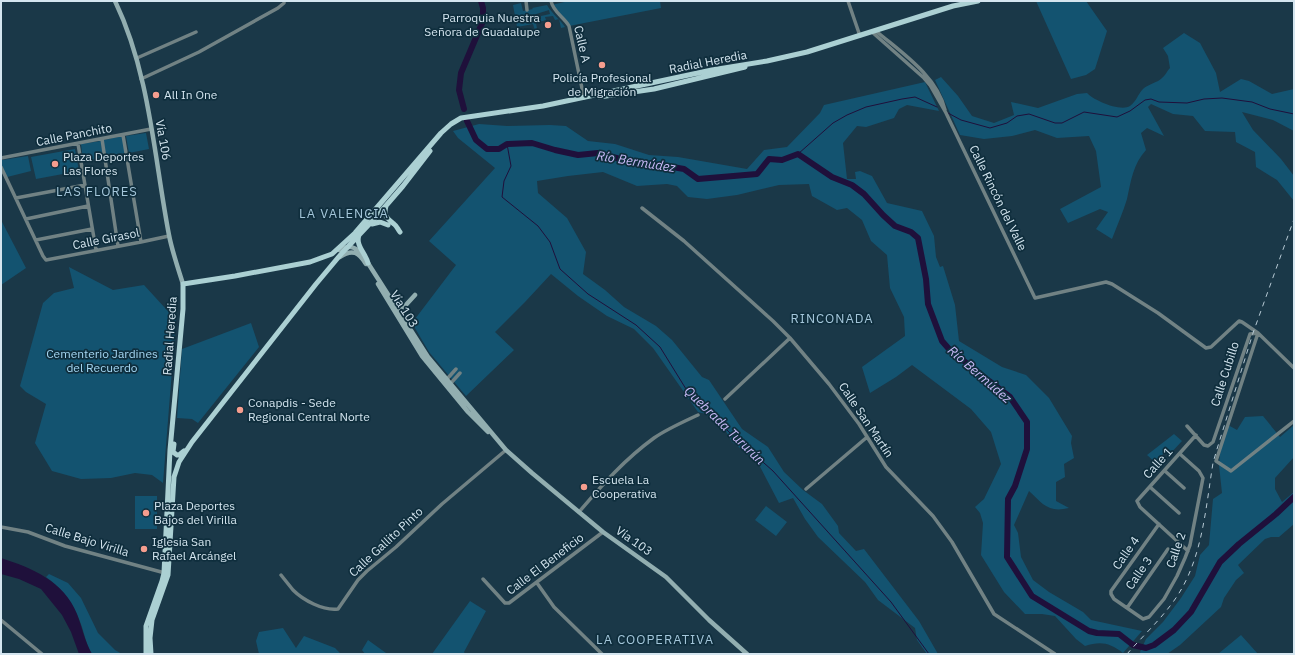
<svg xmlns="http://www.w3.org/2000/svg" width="1295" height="655" font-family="'IBM Plex Sans',sans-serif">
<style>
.green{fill:#135370;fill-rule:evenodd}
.water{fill:#1f103b}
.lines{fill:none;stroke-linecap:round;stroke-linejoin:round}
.stream{stroke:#1f103b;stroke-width:1}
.river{stroke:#1f103b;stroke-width:6}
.street{stroke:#718284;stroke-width:3.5}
.secondary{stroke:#92aeb0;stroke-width:4.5}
.primary{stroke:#abd0d3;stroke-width:5}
.rail{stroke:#b7cad5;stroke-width:1;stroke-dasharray:5 5;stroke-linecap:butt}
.poi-dot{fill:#f59d8e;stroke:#0f2e3d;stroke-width:1.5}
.labels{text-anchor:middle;stroke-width:3.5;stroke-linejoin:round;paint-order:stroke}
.poi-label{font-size:12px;fill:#d4e5ef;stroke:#0f2e3d;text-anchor:start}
.street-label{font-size:12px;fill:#d4e5ef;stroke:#0f2e3d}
.park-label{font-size:12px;fill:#a5d7f3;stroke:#0f2e3d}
.water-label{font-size:13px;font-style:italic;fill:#c9baf7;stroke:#0f2e3d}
.neighbourhood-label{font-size:13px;letter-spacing:1px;fill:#a4c6da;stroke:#0f2e3d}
</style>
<rect width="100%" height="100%" fill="#1a3848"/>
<path class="green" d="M569 1H660L661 8 569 26 551 5Z
M1036 1H1086L1107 31 1095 69 1086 75 1071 79Z
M521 3 523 11 533 9 532 8 547 5C552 14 560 19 565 27L561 28 559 19 555 20 553 16 545 17 546 20 536 23 538 34H536L533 24 517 27 513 5ZM549 10 550 14 541 16V19L535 20 533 15Z
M1184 33 1200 43 1216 73 1220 92 1241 79 1249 81 1272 94 1294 89V131L1273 120 1242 112 1253 130 1281 159 1294 176V201L1277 180 1256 167 1255 152 1236 142 1235 132 1205 131 1193 116 1173 114 1151 104 1148 107 1164 136 1147 128 1141 133 1146 150C1133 164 1131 181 1127 199 1123 212 1117 226 1112 239L1096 229 1108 212 1100 209 1068 223 1060 209 1101 187 1096 151 1089 136 1057 138 1035 130 1012 136 984 139 960 135 935 80 941 77 958 96 972 116 994 123 1014 115 1011 102 1038 108 1077 94 1087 93C1093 100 1120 112 1130 106 1136 102 1138 94 1143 89 1148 84 1157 83 1162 78 1165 76 1167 71 1170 68L1168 56 1163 48Z
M925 82 939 111 907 105 899 109 894 118 866 127 857 126 843 143 847 179H856L855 172 860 171 872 176 887 203 922 211 934 236 936 257 940 267 943 266 955 305 959 341 1002 367 1026 375 1049 398 1072 436 1071 443 1074 458 1064 464 1065 477 1056 482V501L1069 508C1048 513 1043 504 1029 491L1014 525 1018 533 1021 557 1033 580 1049 592 1083 612 1091 620 1142 631 1123 653C1110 643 1101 641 1085 646L1076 639 1055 616 1042 614H1025L1004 592 981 555 983 523 980 513 975 507 984 499 1001 464 991 432 971 409 912 365 896 377 870 393 862 367 905 336 904 317 890 288 887 255 871 241 862 220 847 208 837 210 812 196 809 184 779 185 737 195 707 199 688 197 677 186 667 184 637 186 603 172 568 176 537 181 538 193 567 218 586 252 583 274 605 290 624 307 656 326 672 340 702 377 709 380 742 429 768 447 784 472 803 490 822 504 838 526 839 533 856 551 864 549 919 621 938 654H927L917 640 915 628 878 600 865 582 818 537 805 519 793 498 779 503 757 461 732 442 724 428 706 414 698 412 653 348 634 329 607 316 578 296 551 274 525 302 495 332 514 350 466 396 429 352 412 323 456 265 429 241 495 168 458 138 453 131 479 124 507 126 550 125 566 126 588 141 615 144 649 155 678 157 747 169 764 150 787 147 820 113 824 105Z
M146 133 149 149 129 153 126 136Z
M123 136 126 153 106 156 103 140Z
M101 141 103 158 83 161 81 144Z
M75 149 79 171 36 179 31 157Z
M28 156 31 171 7 177 1 164 2 160Z
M1 220 26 268 1 285Z
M69 267 113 290 144 285 176 320 163 483 152 475 135 473 111 478 81 479 52 471 35 443 46 404 26 392 20 386 43 303 54 293 74 288Z
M251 323 259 347 198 423 192 419 177 418 182 349Z
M1263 416 1280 437 1294 425V457L1275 478V489L1282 502 1294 492V524L1279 537H1271L1265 539 1238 565 1244 573 1236 580 1224 598 1221 607 1180 645 1167 654H1141L1140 652 1146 639 1163 622 1181 598 1195 576 1200 555 1209 545 1213 499 1222 493 1219 465 1220 454 1228 425 1237 430 1245 417Z
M1174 434 1182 441 1169 455 1165 452 1155 462 1147 455Z
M135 496H157V529H135Z
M766 506 787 522 776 536 755 520Z
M49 574 68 583 81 598 98 633 115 650 122 654H92C87 646 85 637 82 627 75 606 64 590 46 577Z
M470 601 486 611 464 652 465 654H432Z
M283 628 296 648 304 636 335 648 341 654H259L256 641 259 632Z
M1241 635 1258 654H1218Z
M368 640 386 653 387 654H365L362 650Z"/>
<path class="water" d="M1 558C32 568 64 581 77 614 82 627 85 642 92 654H79L71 632 62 615 41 589 19 579 1 574Z"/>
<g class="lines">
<path class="stream" d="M948 113 961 120 990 128 1007 123 1017 116 1029 114 1055 123H1062L1084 112 1117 117 1130 111 1145 100 1151 99 1159 102 1187 103 1204 99 1222 98 1252 102 1270 109 1294 114
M507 144 511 166 504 181 502 197 538 226 550 242 560 269 588 294 636 325 660 347 686 389 730 433 773 471 891 602 929 654
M798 154 833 123 847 115 866 107 902 99 915 97 937 107"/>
<path class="river" d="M464 109 459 90 461 73 483 21V8L481 1
M467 121 476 140 487 149H499L507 144 532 143 555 150 578 155 598 153 642 165H661L684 169 698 179 757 174 769 159 782 160 798 154 832 177 852 185 864 194 883 215 895 226 911 232 918 238 926 279 928 304 942 341 949 349 989 381 1010 397 1027 422V449L1015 486 1008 499 1007 557 1032 596 1089 631 1097 633 1119 634 1133 645 1146 648 1154 645 1174 630 1191 612 1220 562 1239 544 1276 514 1294 497"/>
<path class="street" d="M526 1 527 10
M551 1C553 12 564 17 569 26L584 98
M848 1 860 36
M876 31C902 53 937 76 945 110
M872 32 924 78 930 85 946 113 1035 298 1106 282 1112 284 1158 313 1206 348 1211 347 1239 321 1242 322 1258 333 1216 461 1231 471 1294 421
M137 58 196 32
M141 79 199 52 278 8 284 3V1
M123 135 141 242
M102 139 118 246
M78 144 96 250
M1 158 151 129
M1 167 43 256 46 260 141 242 169 236
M16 198 85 185
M642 208 684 241 773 321 790 338 829 384 859 424 886 467 933 516 952 542 994 614 1055 654
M26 219 88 206
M36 240 92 229
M447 379 456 369
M451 383 460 373
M725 399 790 338
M1187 426 1204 445 1208 446 1213 442 1250 334 1258 333 1294 368
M1165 471 1184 488
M1150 487 1179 513
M806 489 866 438
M579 512C602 485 625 459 654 438 667 429 683 422 698 415
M1159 524 1111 591V594L1114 599 1143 619 1149 617 1164 599 1177 576 1185 558 1190 545 1203 478 1199 471 1180 454
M1 527 28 532 65 546 165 573
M1188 551 1140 507 1137 501 1196 435
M281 575C285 580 289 585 293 590 303 600 323 611 338 609L358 580 367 571 396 547 442 504 506 450
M483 579 505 603H509L603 532
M537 583 554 607 602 654
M1127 608 1168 549
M1 620 42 654"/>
<path class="secondary" d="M115 1C150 74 154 157 169 235 172 251 178 268 183 284
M339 250C348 245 355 246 362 254
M340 257C353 248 359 253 366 264
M366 260 428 357 506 450 532 473 603 532 666 577 709 620 747 654
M378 284 422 356 468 412 488 432
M396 305 400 307H404L415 295"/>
<path class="primary" d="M599 97 654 89 745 67
M386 206C383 216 387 218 394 224 397 226 398 230 400 232
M372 224 380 222 388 225
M359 235C355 245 366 254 368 263
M174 444 173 452 177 455H179L184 451
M146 654V626L162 581 164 573 170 450 183 309V284L235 276 310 262 332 254 355 233 441 133 451 124 461 118 543 106 712 70 767 61 807 52 953 6 978 1
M151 654 150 638 152 620 168 575 174 477 179 462 192 442 316 284 342 253 377 216 403 186 430 151"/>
<path class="rail" d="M1127 654C1141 638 1157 623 1170 606 1202 566 1205 512 1213 463L1217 449 1253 333 1294 219"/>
</g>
<g class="poi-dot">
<circle cx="548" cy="25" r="4"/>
<circle cx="602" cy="65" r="4"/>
<circle cx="156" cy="95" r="4"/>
<circle cx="55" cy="164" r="4"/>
<circle cx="240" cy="410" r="4"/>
<circle cx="584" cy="487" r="4"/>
<circle cx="146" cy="513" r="4"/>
<circle cx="144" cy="549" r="4"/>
</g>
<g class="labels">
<g class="poi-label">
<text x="540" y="22" text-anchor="end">Parroquia Nuestra<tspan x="540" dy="14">Señora de Guadalupe</tspan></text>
<text x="602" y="82" text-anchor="middle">Policía Profesional<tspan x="602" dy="14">de Migración</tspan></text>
<text x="164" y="99">All In One</text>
<text x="63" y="161">Plaza Deportes<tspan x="63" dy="14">Las Flores</tspan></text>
<text x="248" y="407">Conapdis - Sede<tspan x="248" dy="14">Regional Central Norte</tspan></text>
<text x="592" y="484">Escuela La<tspan x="592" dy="14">Cooperativa</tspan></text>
<text x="154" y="510">Plaza Deportes<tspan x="154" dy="14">Bajos del Virilla</tspan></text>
<text x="152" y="546">Iglesia San<tspan x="152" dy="14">Rafael Arcángel</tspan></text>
</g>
<g class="street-label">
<text transform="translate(582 44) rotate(77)" y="4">Calle A</text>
<text transform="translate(708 62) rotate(-11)" y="4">Radial Heredia</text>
<text transform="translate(74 135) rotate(-11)" y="4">Calle Panchito</text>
<text transform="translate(163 140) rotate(80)" y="4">Vía 106</text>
<text transform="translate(998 198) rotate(64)" y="4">Calle Rincón del Valle</text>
<text transform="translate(106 239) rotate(-11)" y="4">Calle Girasol</text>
<text transform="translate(404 309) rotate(58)" y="4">Vía 103</text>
<text transform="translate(170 336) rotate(-86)" y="4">Radial Heredia</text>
<text transform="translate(1225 374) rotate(-72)" y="4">Calle Cubillo</text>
<text transform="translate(866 420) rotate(56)" y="4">Calle San Martín</text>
<text transform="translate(1158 463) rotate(-48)" y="4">Calle 1</text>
<text transform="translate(87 540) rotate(17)" y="4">Calle Bajo Virilla</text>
<text transform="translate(634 541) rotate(35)" y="4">Vía 103</text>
<text transform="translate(386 542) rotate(-43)" y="4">Calle Gallito Pinto</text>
<text transform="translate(1176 550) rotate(-71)" y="4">Calle 2</text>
<text transform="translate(1126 553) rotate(-55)" y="4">Calle 4</text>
<text transform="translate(545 564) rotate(-37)" y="4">Calle El Beneficio</text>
<text transform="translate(1139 573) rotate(-55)" y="4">Calle 3</text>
</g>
<g class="park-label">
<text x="102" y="358">Cementerio Jardines<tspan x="102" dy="14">del Recuerdo</tspan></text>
</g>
<g class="water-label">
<text transform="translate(636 161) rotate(9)" y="5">Río Bermúdez</text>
<text transform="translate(980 374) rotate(41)" y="5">Río Bermúdez</text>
<text transform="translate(725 425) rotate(44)" y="5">Quebrada Tururún</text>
</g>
<g class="neighbourhood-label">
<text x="97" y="196">LAS FLORES</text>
<text x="344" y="218">LA VALENCIA</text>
<text x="832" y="323">RINCONADA</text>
<text x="655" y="644">LA COOPERATIVA</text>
</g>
</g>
<rect width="1295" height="655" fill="none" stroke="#d4e5ef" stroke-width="4"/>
</svg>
